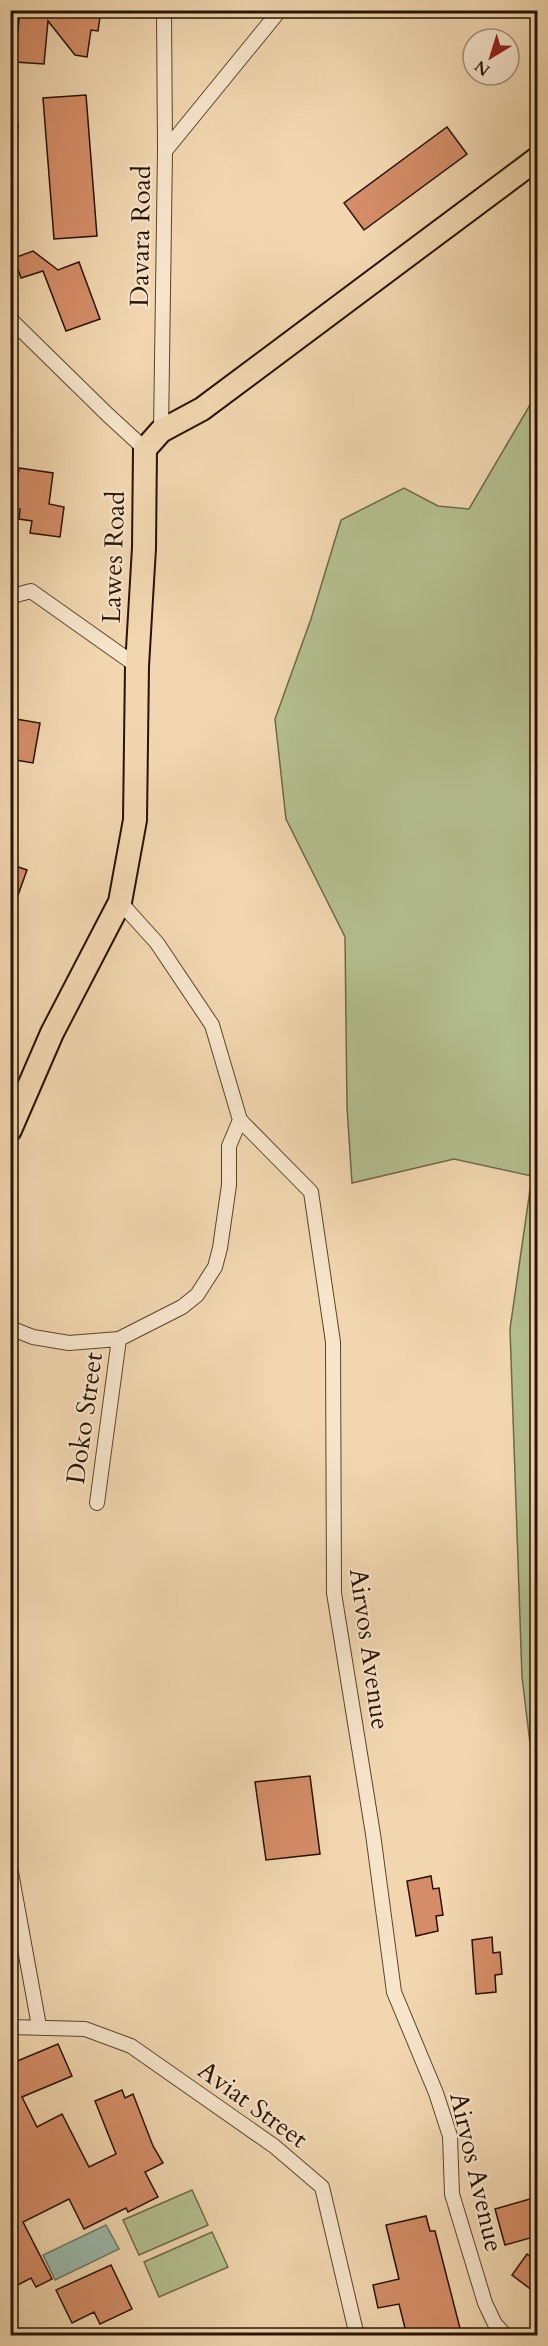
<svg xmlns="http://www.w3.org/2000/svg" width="548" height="2346" font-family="Cardo,serif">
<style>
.green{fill:#b4bf90;stroke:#6e6948;stroke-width:1.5}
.water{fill:#9bb9ab;stroke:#6d7767;stroke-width:1.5}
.building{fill:#d48d68;stroke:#291301;stroke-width:1.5}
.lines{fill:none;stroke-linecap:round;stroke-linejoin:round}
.lane-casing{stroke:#5b442c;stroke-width:10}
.street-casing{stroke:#5b442c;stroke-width:16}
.primary-casing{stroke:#291301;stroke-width:26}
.lane{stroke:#f6e4cb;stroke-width:7}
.street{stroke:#f6e4cb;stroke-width:14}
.primary{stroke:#f1d6af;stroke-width:22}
.labels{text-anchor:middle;stroke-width:4.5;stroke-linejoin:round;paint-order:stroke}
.street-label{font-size:26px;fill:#291301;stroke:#f6e4cb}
</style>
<rect width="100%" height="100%" fill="#f1d6af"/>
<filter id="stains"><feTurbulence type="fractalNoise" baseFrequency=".00333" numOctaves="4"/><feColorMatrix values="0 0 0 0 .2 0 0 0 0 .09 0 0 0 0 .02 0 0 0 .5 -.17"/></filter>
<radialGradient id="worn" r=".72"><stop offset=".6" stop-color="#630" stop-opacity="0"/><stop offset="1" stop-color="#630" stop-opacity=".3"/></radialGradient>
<path class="green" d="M537 396V1801L522 1677 510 1329 532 1176 454 1159 352 1183 347 1107 345 937 286 819 275 719 311 619 341 520 404 488 438 506 469 509 534 398Z
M192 2190 208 2225 139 2255 123 2220Z
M212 2232 228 2267 159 2297 144 2262Z"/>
<path class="water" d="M106 2225 119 2249 55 2280 43 2255Z"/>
<path class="building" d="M20 10H101L98 31 91 30 87 57 75 55 48 21 44 64 15 62Z
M86 95 97 236 54 239 43 98Z
M447 127 467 154 364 230 344 203Z
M33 251 58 270 79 262 100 319 66 331 43 271 21 278 14 258Z
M19 468 53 473 49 504 64 507 60 537 30 533 32 521 19 519 20 509 14 508Z
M10 718 40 723 33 763 10 759Z
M10 864 27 870 12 912H10Z
M310 1776 320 1854 266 1860 255 1782Z
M431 1876 433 1889 439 1888 443 1915 436 1916 438 1931 416 1936 407 1881Z
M492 1937 493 1953 500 1952 502 1974 495 1975 496 1992 476 1994 472 1940Z
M58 2044 72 2076 22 2097 37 2127 62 2114 89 2167 116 2154 95 2101 122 2090 125 2098 133 2094 153 2146 163 2163 145 2172 158 2197 128 2212 126 2208 84 2229 69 2199 23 2222 52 2279 36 2287 31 2278 10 2289V2064Z
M537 2197V2236L505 2245 495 2209Z
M426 2216 430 2231H435L462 2336H407L399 2304 378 2308 373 2285 399 2279 386 2225Z
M527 2254 537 2262V2294L512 2275Z
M111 2265 132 2309 100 2324 94 2312 72 2323 56 2290Z"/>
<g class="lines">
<g class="lane-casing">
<path id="lane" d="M10 181 14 125"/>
</g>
<g class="street-casing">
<path id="street" d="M164 10 165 151
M10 319 108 415 145 449
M161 431 165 151 280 10
M10 600 16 595 31 591 137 666
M120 902 157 943 212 1025 240 1120 311 1192 333 1342 334 1593 373 1834 394 1992 436 2093 450 2136 452 2194 485 2303 495 2324 506 2336
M10 1328 33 1337 69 1343 119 1339 182 1307 197 1295 215 1267 220 1248 229 1185V1146L240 1120
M97 1503 119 1339
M10 1867 39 2026
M10 2027 85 2029 131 2046 274 2146 322 2187 357 2336"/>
</g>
<g class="primary-casing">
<path id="primary" d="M10 1130 52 1033 120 902 135 820 137 666 144 548 145 449 161 431 202 409 538 158"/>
</g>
<use href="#lane" class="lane"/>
<use href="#street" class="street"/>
<use href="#primary" class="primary"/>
</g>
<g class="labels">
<g class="street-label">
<text transform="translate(140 236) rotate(-89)" y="9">Davara Road</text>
<text transform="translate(113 557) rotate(-88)" y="9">Lawes Road</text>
<text transform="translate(84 1418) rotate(-82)" y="9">Doko Street</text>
<text transform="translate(370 1649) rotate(82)" y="9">Airvos Avenue</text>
<text transform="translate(253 2104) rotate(36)" y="9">Aviat Street</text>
<text transform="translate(477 2172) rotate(77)" y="9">Airvos Avenue</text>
</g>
</g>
<rect width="548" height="2346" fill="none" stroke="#f1d6af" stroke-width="36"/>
<rect x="12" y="12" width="524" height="2322" fill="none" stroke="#291301" stroke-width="3"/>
<rect x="18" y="18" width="512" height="2310" fill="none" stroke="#291301" stroke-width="1.5"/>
<g transform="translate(491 57) rotate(218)"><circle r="28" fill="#f6e4cb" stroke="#a4907a" stroke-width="1.5"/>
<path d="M0-4.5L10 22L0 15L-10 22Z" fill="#8f2418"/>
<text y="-9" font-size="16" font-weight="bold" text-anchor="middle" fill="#291301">N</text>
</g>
<rect width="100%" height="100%" filter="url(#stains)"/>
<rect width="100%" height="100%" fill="url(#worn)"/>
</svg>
